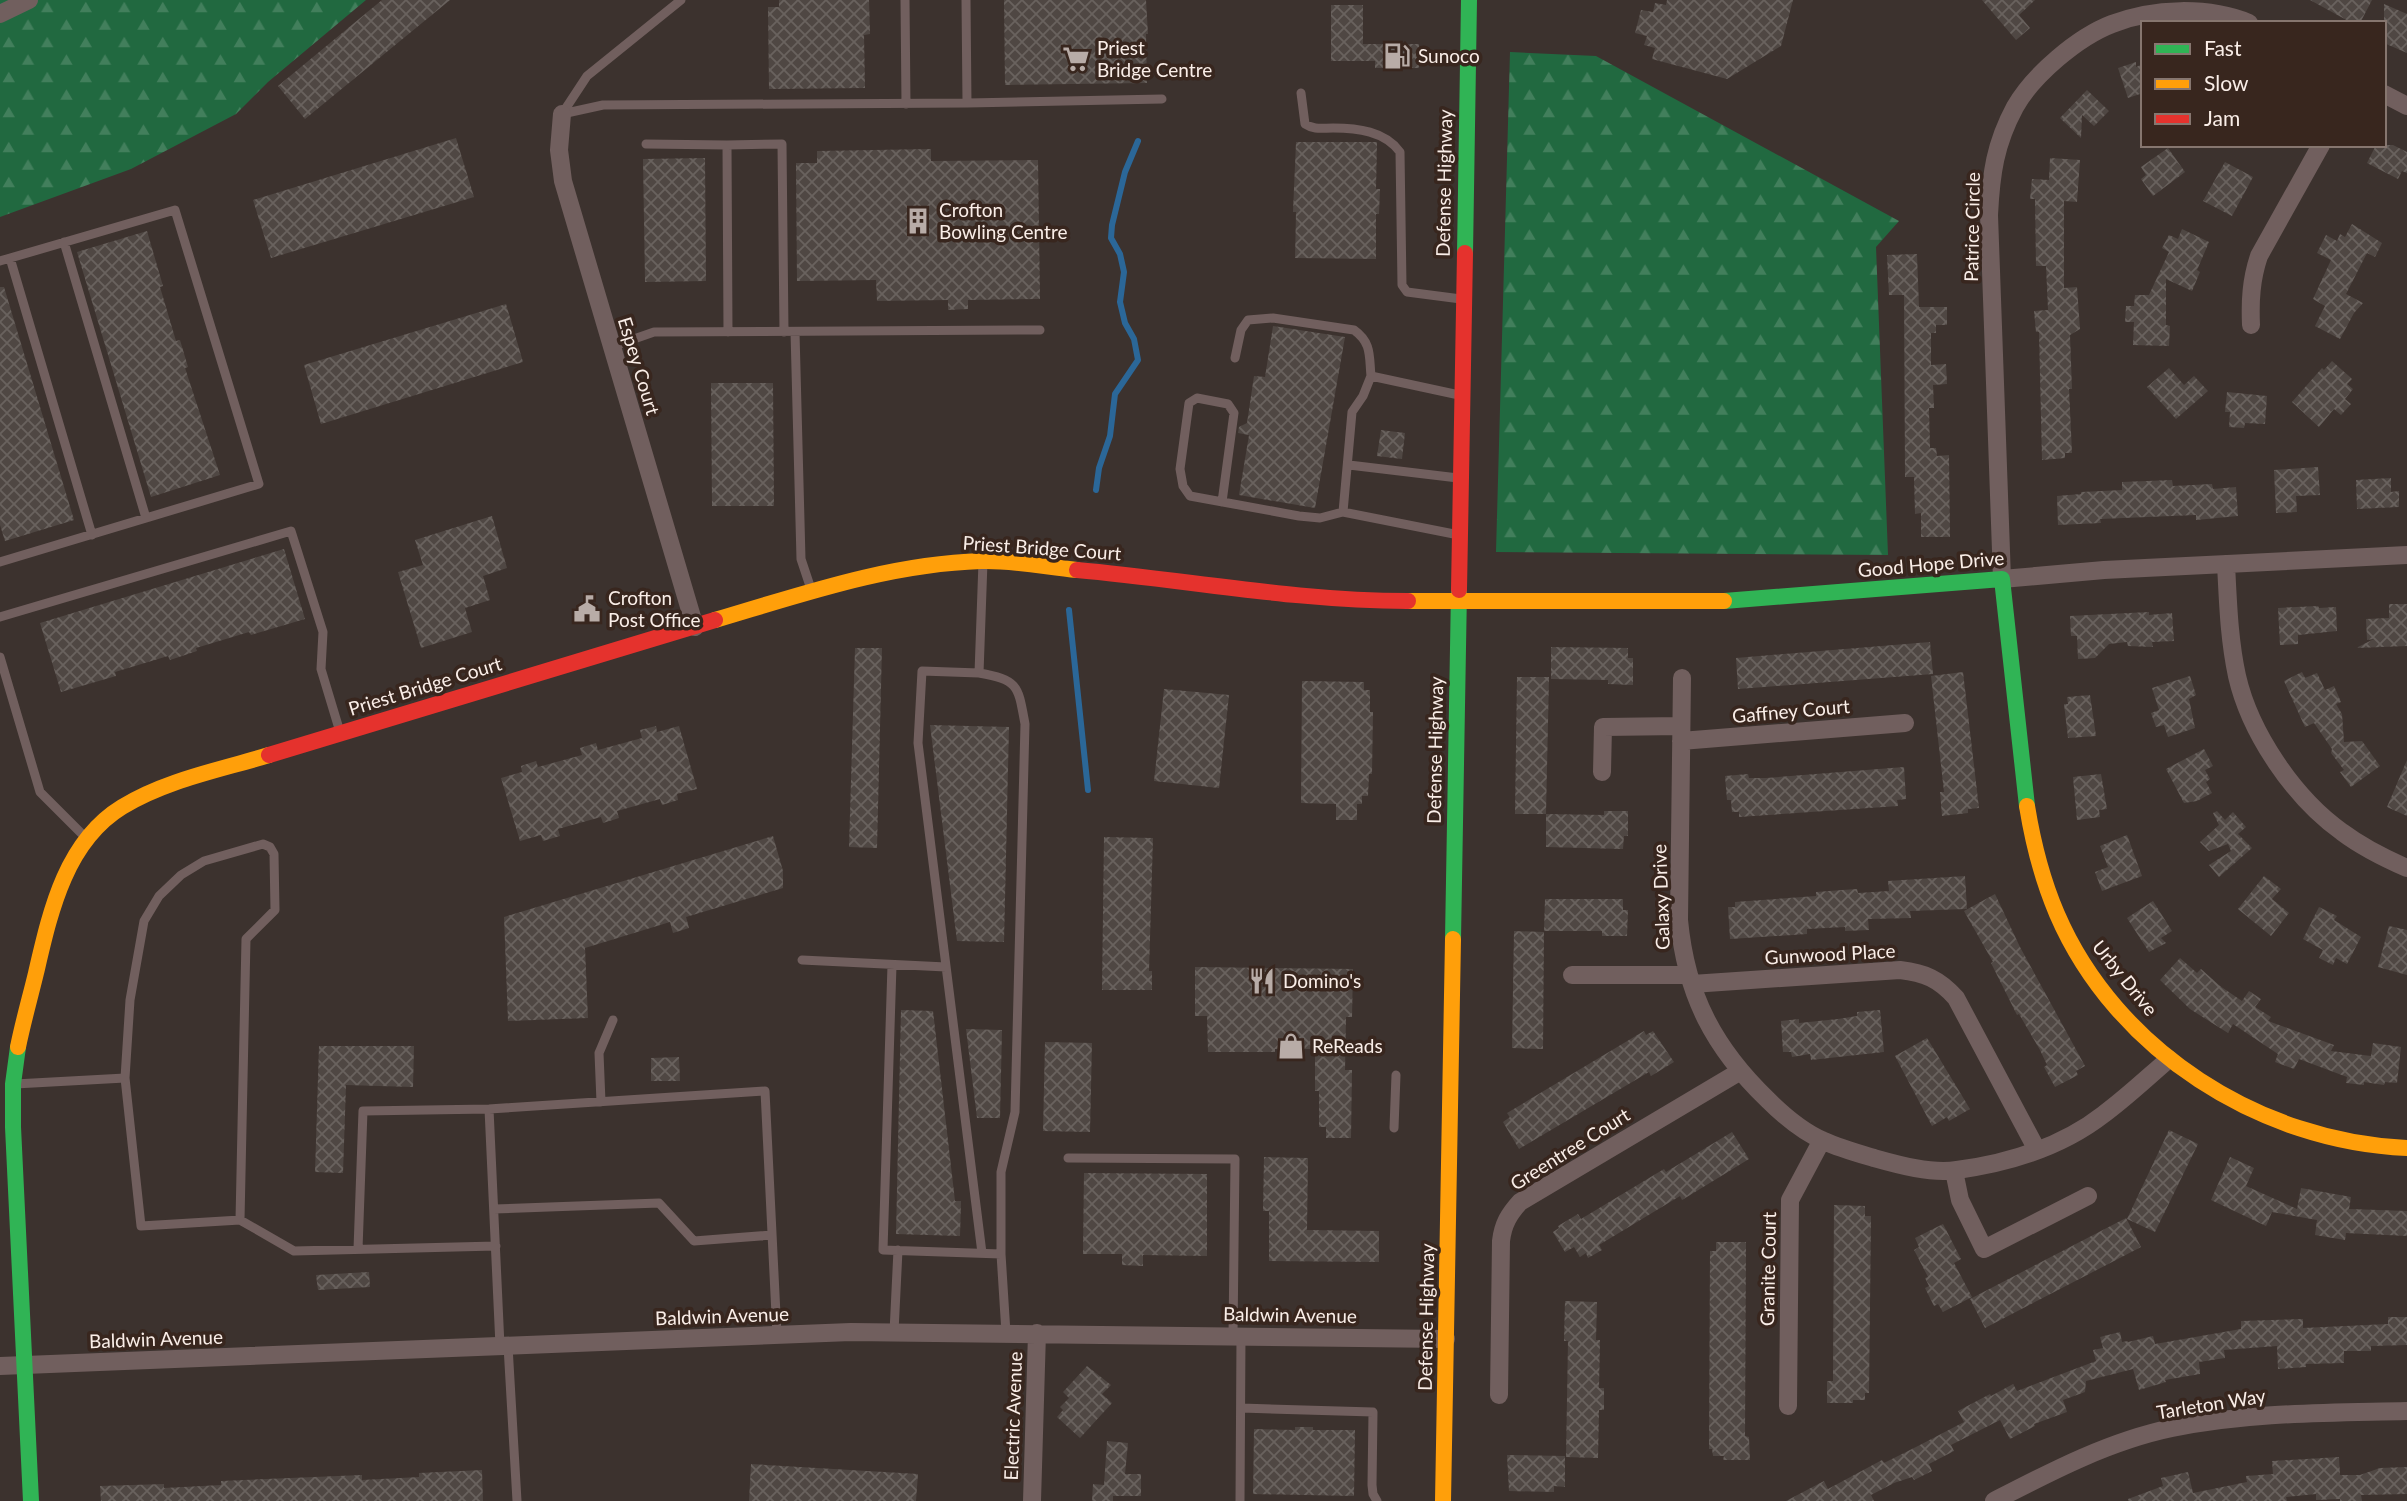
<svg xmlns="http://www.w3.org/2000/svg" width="2407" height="1501" font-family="Lato,sans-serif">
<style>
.forest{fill:url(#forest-firs)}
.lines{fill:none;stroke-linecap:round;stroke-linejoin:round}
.stream{stroke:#2b6798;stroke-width:6}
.building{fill:url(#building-cross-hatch)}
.lane{stroke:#715f5e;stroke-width:9}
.street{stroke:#715f5e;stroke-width:18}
.fast{stroke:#30b455;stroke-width:16}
.slow{stroke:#ff9f0a;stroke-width:16}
.jam{stroke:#e5322d;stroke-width:16}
.labels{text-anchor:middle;stroke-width:7;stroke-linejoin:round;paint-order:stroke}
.poi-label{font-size:19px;fill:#faeee8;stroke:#38261e;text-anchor:start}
.street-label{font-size:19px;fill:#faeee8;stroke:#38261e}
</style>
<defs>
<pattern id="forest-firs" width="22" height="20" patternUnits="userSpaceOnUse" patternTransform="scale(1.75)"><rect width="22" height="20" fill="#216940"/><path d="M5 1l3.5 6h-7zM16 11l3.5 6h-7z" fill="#427f5c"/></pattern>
<pattern id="building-cross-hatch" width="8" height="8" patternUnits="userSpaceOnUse" patternTransform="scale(1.75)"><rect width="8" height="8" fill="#4f4743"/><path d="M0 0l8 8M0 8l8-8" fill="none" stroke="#69625e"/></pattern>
</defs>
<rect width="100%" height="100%" fill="#3c322e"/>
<path class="forest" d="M0 0H366L268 82 236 114 131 169 0 217Z
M1510 52 1596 56 1899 221 1876 247 1888 555 1496 552Z"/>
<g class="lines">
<path class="stream" d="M1096 490 1099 468 1110 436 1115 394 1138 360 1134 339 1125 323 1120 302 1124 272 1120 254 1111 238 1112 225 1125 172 1138 141
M1069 610 1088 790"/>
</g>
<path class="building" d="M382 0H450L305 119 278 86Z
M779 0H869L870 34 864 35 865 88 769 89 768 7H779Z
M1004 0H1146L1148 34H1146L1147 83 1005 85Z
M1667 0H1793L1781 46 1727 79 1652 59 1655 48 1644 45 1647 36 1635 33 1641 10 1653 12 1655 3 1666 5Z
M1982 0H2035L2019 15 2030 28 2016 40Z
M2310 0H2372L2360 23H2352Z
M2384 4 2407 14V53L2384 43Z
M1331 5H1363V44H1419V68H1375V61H1331Z
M2136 62V67L2143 64V93L2128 98 2118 68Z
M2087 90 2109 111 2094 126 2082 115 2081 138 2060 118Z
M456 138 474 197 271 258 253 200Z
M1296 142H1377L1376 189H1380L1379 214H1376V259L1295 258 1296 212H1293Z
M2376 145H2393L2407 152V173L2402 171 2398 179 2367 163Z
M2168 148 2185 172 2153 196 2141 179 2146 175 2141 167Z
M931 149V161L1038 160 1040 299 968 300V309L948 310V300L877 301 876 280 797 281 796 163H817V151Z
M705 158 706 281 645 282 643 159Z
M2050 158 2080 160 2077 202 2064 201V288L2077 287 2080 329 2070 335 2072 389H2069L2072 453H2065V458L2042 460 2039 332H2036L2034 311 2048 310 2046 266H2036L2035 199H2030L2032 179 2049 180Z
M2225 162 2253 177 2232 216 2203 201Z
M2352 224 2382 243 2375 257 2367 253 2346 294 2363 303 2354 313 2340 339 2315 326 2325 306 2313 299 2331 260 2317 253 2326 235 2337 241 2340 234 2345 237Z
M2182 229 2209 242 2197 270 2200 272 2192 291 2166 279V325L2170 326 2169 346 2133 345 2134 322H2125L2126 306H2134L2135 295H2149L2169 252 2162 248 2169 235 2178 239Z
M147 231 163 286 160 287 176 341 180 340 188 367 185 368 220 475 151 497 77 252Z
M1917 254 1919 307H1947V325H1936V333H1931V365L1946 364 1947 384 1933 385 1934 408H1929L1930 448H1936L1937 456 1949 455 1950 537H1921V513L1915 514 1914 477H1905L1904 295H1889L1887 255Z
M0 287H4L74 520 5 541 0 525Z
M506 304 523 362 321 424 304 365Z
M1273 326 1345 337 1315 508 1239 495 1249 435 1238 433 1239 427 1247 423 1254 376 1265 377Z
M2332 361 2352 379 2347 384 2353 389 2345 399 2351 404 2341 415 2334 409 2319 427 2292 402 2322 368 2324 370Z
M2169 368 2184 385 2194 376 2208 391 2176 419 2147 387Z
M711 383H773L774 506H712Z
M2227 392 2267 396 2265 424 2245 423 2244 428 2229 427 2230 412H2225Z
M1381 430 1405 433 1402 459 1377 456Z
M2318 467 2320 495 2296 496 2297 512 2276 513 2274 470Z
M2391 478V492L2399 491V507L2357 509 2356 480Z
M2172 480 2173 486 2212 484 2213 489 2236 487 2238 516 2196 520V515L2100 519 2101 523 2058 525 2057 496 2081 494V492L2122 490V482Z
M492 516 507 568 483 576 490 600 465 608 472 632 421 648 398 572 423 565 415 540Z
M284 549 305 619 251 635 249 632 196 648 197 651 170 660 168 656 115 672 116 676 61 692 40 623Z
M2389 604H2407V646L2356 648 2374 639 2367 640 2366 619 2389 618Z
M2318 606 2319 608 2336 607 2337 631 2298 635V644L2280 645 2278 608Z
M2149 612V615L2172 613 2174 641 2152 642 2153 647 2128 646 2127 642 2109 644 2095 658 2078 659 2077 636H2071L2070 616Z
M1930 642 1933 674 1738 689 1736 658Z
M1551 647 1628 648V658H1633V685L1608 684V680L1551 679Z
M855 648H882L877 848 849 847Z
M1963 672 1979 808 1968 809V813L1942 816 1940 792H1944L1931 676Z
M2302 672 2305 678 2317 673 2325 690 2334 686 2341 702 2336 704 2342 714 2344 742 2362 741 2380 766 2351 787 2340 772 2344 770 2331 753 2332 749 2314 723 2305 727 2284 681Z
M2190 676 2196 695 2189 699 2195 728 2168 737 2164 725 2156 727 2151 713 2159 710 2152 688Z
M1517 677H1549L1546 814H1515Z
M1302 681 1364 682V690H1370V712H1373L1372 774H1369L1368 796H1362V804H1357V820H1336V804L1301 803Z
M1164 689 1229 695 1219 788 1154 781Z
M2090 695 2096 736 2068 738 2064 704H2068L2067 697Z
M930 725 1009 727 1004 942 957 941Z
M656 726 657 732 679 726 697 789 677 794 678 800 662 805 660 799 617 811 619 818 603 823 601 817 558 829 560 836 543 841 541 835 520 841 501 778 522 772 521 766 536 761 538 767 582 755 580 748 596 743 598 750 642 738 640 730Z
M2204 749 2213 766 2205 770 2210 779 2206 782 2212 793 2197 801 2184 803 2166 769Z
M2407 760V816L2387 807Z
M1904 767 1906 799 1897 800 1898 806 1739 817V812H1732L1731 800H1727L1725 776 1748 774 1749 778H1766Z
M2101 774 2107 809 2099 810 2100 817 2077 820 2073 777Z
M1604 811H1628V836H1624L1623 849 1546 847V814L1604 815Z
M2217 811 2225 820 2233 812 2246 827 2238 834 2252 848 2219 877 2209 865 2231 851 2228 844 2209 851 2200 842 2219 825 2213 813Z
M2127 835 2142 876 2102 891 2095 872 2108 867 2100 846Z
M773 836 783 871V888L686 917 689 928 673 933 670 922 585 948 588 1018 508 1021 504 917Z
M1104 837 1153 838 1149 971H1152V990H1102Z
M1965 876 1967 909 1910 911 1911 918 1868 919 1869 930 1845 931V927L1807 929V934L1730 939 1728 907H1735V902L1816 896V892L1842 890 1857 889 1858 893 1889 891 1888 881Z
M2264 876 2281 889 2272 899 2289 913 2271 936 2238 909Z
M1995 894 2020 947 2085 1066 2076 1071 2078 1075 2055 1087 2044 1067 2047 1065 2040 1050 2019 1014 2017 1015 1991 963 1993 962 1964 911Z
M1545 899H1623V910H1628L1627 936H1602V931H1544Z
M2153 901 2172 931 2161 938 2166 943 2149 952 2127 918Z
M2319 907 2337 916 2334 920 2361 937 2347 964 2336 958 2333 965 2319 958 2323 950 2303 939Z
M2389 926 2407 930V975L2378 967Z
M1514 931 1544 932 1543 1049 1512 1048Z
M2180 958 2197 973 2201 969 2220 986 2242 1001 2249 991 2261 999 2255 1007 2271 1017 2268 1021 2334 1045 2331 1051 2371 1056 2373 1043 2401 1047 2397 1083 2385 1082 2384 1085 2364 1082V1085L2346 1083 2347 1077 2299 1059 2294 1069 2275 1062 2278 1054 2233 1024 2228 1033 2190 1009 2160 980Z
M1195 967 1353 969 1352 1017H1346L1345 1070H1352L1351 1138H1326V1127H1319V1091H1315V1049H1275V1052H1208L1207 1016H1195Z
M901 1010 933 1011 955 1201H961L960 1236 896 1234Z
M1880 1010 1884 1052 1811 1060 1810 1054 1792 1057 1791 1052H1783L1781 1021 1799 1019V1023L1838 1019 1857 1016V1012Z
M966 1029 1002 1030 1000 1118H977Z
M1644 1031 1646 1035 1653 1031 1674 1062 1651 1076 1649 1072 1519 1149 1503 1122 1510 1117 1507 1113Z
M1927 1038 1970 1109 1949 1121 1947 1117 1932 1126 1895 1056Z
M1045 1042 1092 1043 1090 1132 1043 1131Z
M319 1046H414L413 1087 346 1085 343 1173 315 1172Z
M679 1057 680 1081H651V1058Z
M2169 1130 2198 1144 2155 1232 2127 1219Z
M1732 1132 1749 1159 1682 1200 1680 1196 1599 1245 1602 1250 1588 1258 1586 1253 1580 1257 1574 1247 1565 1252 1553 1232 1559 1228 1558 1226 1578 1214 1581 1219 1664 1169 1666 1172Z
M1264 1157 1308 1158 1307 1230 1379 1231V1262L1269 1261V1211H1263Z
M2230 1157 2254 1168 2246 1186 2297 1209 2301 1188 2351 1197 2349 1209 2407 1211V1236L2346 1233 2345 1240 2315 1235 2317 1220 2272 1212 2266 1226 2211 1200Z
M1084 1173 1207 1174V1256L1143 1255V1266L1122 1265V1254H1083Z
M1834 1205 1865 1206V1216H1871L1869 1393H1865V1400H1853V1403H1827V1381H1833Z
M2126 1218 2141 1247 1985 1328 1970 1299Z
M1943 1224 1961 1259 1954 1263 1972 1297 1943 1312 1938 1304 1934 1306 1925 1288 1929 1286 1925 1278 1928 1277 1914 1250 1919 1247 1915 1238Z
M1716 1242H1746L1745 1436 1749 1437 1750 1460H1723L1724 1456H1713L1712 1449H1709L1710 1251H1716Z
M369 1272 370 1287 318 1290 316 1275Z
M1565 1301 1597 1302 1596 1340H1600L1599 1388H1604V1410H1599L1598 1458 1566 1457 1568 1341H1564Z
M2388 1317H2407V1345L2371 1346V1351H2344V1363L2306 1364V1367L2278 1369 2277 1346 2224 1350 2225 1358 2199 1362 2200 1374 2165 1380 2166 1382 2139 1390 2133 1369 2086 1381 2085 1392 2063 1400 2067 1412 2034 1424 2035 1426 2010 1439 2000 1420 1951 1445 1954 1451 1929 1464 1932 1471 1914 1480 1912 1477 1894 1483 1871 1495 1874 1501H1786L1824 1481 1828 1489 1882 1460 1884 1463 1918 1446 1964 1422 1958 1411 1990 1394 1991 1396 2013 1384 2017 1391 2096 1361 2093 1350 2103 1348 2100 1337 2120 1332 2122 1342 2128 1341V1342L2153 1336 2155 1344 2241 1329V1321L2303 1319V1328L2388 1324Z
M1087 1366 1111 1385 1102 1394 1112 1403 1080 1438 1057 1417 1063 1410 1060 1407 1069 1398 1063 1392Z
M1295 1427H1313V1430H1355L1354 1496 1253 1494 1254 1429 1295 1430Z
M1107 1441 1128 1443 1125 1474H1141V1496H1113V1501H1092L1093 1484 1104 1485Z
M1507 1455 1565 1456V1487L1554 1486V1492L1509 1491Z
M2339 1457 2340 1475H2360L2380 1468 2407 1467V1494L2361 1495 2362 1501H2340V1499L2316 1500V1494L2286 1497 2287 1501H2128V1499L2163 1486 2161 1478 2188 1472 2193 1493 2247 1482 2246 1476 2273 1474 2272 1461Z
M751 1464 918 1474 916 1501H749Z
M482 1470 483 1501H101L100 1486 164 1484V1488L221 1485V1481L362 1475V1480L419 1477V1473Z"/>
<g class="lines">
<path class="lane" d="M905 0 906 104
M966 0 967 103
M1301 93 1305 124C1314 130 1322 128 1333 128 1357 128 1385 131 1400 152L1402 285 1407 292 1461 299
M562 114 603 105 967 103 1162 99
M562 114 587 76 681 0
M646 144 727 145 728 332
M727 145 782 144 784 332
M64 242 146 518
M10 258 92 535
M0 261 175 210 259 484 0 562
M795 332 801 559 811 589
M611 347 654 332 1040 330
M1235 358 1241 330 1248 320 1273 318 1354 330C1372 343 1369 356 1371 376
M1349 465 1458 478
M1222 502 1234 413 1228 404 1197 398 1189 403 1180 469 1183 486 1190 496 1299 516 1320 518 1343 512
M1459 535 1343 512 1352 412 1363 396 1371 376 1459 395
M0 617 291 531 323 632 321 669 340 732
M0 657 40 792 86 838
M979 673C1019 680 1018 686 1025 724L1015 1112 1001 1172V1254L1006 1333
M802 960 946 967
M892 965 883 1250 1001 1254
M15 1084 125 1078
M601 1102 599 1053 613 1020
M489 1109 500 1346
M1394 1128 1396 1075
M1068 1158 1235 1159 1233 1336
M494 1209 659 1203 694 1241 772 1235
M240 1220 246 939 275 910 274 854 270 847 263 844 204 861 181 875 159 896 144 921 130 1000 125 1078 141 1226 240 1220 294 1251 496 1246
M358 1249 363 1111 489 1109 765 1091 777 1335
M982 1253 918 743 922 671 979 673 983 562
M894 1332 898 1250
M508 1346 517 1501
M1241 1408 1373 1412 1372 1485 1373 1494 1377 1501
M1240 1501 1241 1336"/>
<path class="street" d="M0 14 29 0
M2249 23C2208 6 2153 8 2112 24 2078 37 2033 75 2015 107 1995 144 1991 174 1989 215L2002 579 2104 570 2407 555
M2384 94 2407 106
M562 114 559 150 563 181 695 627
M2251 325C2250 301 2251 280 2259 256L2321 145
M2226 564C2228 602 2229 639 2237 676 2250 733 2294 798 2342 832 2362 847 2384 858 2407 868
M1682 678 1679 920C1686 995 1714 1048 1768 1100 1784 1116 1803 1132 1824 1141 1839 1148 1857 1153 1874 1158 1899 1165 1931 1174 1957 1170 2009 1163 2063 1146 2104 1114 2127 1097 2148 1077 2169 1059
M1681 741 1905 723
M1602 772 1603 727 1681 726
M1572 975H1689
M1692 984 1900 970C1925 973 1939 979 1956 998L2037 1150
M1954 1171 1960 1200 1984 1249 2088 1196
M0 1366 851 1332 1446 1339
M1499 1395 1501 1241C1503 1224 1509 1214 1520 1202L1739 1072
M1788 1406 1790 1200 1822 1140
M1032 1501 1037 1333
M1994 1501C2050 1472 2109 1441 2172 1428 2249 1412 2329 1413 2407 1411"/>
<path class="fast" d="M1465 253 1469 0
M1724 601 2002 579 2027 806
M1453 939 1459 590
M18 1047 13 1084V1127L31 1501"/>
<path class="slow" d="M1408 601H1724
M715 620C803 594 889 564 981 561 1013 560 1046 567 1077 570
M2027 806C2033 843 2042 879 2057 914 2116 1051 2261 1142 2407 1148
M18 1047C23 1022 30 998 36 973 50 913 65 842 122 807 166 780 220 770 269 755
M1443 1501 1453 939"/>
<path class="jam" d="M1077 570C1188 580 1297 601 1408 601
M1459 590 1465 253
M269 755 715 620"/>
</g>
<defs>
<g id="fuel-bare" transform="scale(2.1)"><path d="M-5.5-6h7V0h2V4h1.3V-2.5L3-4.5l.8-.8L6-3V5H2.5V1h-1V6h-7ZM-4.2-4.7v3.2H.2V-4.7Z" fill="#b8aca7" stroke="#38261e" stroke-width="2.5" paint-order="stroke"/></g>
<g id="supermarket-bare" transform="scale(2.1)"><path d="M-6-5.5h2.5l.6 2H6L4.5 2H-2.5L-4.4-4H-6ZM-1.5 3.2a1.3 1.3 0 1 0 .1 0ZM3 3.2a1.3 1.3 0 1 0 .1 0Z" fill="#b8aca7" stroke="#38261e" stroke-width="2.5" paint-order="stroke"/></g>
<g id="building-bare" transform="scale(2.1)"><path d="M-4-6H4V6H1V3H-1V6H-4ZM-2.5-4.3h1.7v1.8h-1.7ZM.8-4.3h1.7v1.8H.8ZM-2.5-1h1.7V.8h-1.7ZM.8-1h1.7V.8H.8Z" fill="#b8aca7" stroke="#38261e" stroke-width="2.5" paint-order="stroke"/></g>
<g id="civic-bare" transform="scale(2.1)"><path d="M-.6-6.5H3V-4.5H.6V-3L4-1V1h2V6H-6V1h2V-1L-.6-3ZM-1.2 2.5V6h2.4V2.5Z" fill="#b8aca7" stroke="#38261e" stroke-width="2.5" paint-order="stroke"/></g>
<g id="restaurant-bare" transform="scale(2.1)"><path d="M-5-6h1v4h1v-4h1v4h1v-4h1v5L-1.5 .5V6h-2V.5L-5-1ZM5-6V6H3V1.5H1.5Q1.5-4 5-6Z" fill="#b8aca7" stroke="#38261e" stroke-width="2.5" paint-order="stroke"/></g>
<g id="shop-bare" transform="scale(2.1)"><path d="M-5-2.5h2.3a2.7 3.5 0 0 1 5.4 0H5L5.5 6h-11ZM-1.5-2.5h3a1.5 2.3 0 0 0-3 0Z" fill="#b8aca7" stroke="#38261e" stroke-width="2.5" paint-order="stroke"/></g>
</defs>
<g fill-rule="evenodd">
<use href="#fuel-bare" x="1397" y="56"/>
<use href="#supermarket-bare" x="1076" y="59"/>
<use href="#building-bare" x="918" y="221"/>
<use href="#civic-bare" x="587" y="609"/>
<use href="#restaurant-bare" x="1262" y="981"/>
<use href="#shop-bare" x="1291" y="1046"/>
</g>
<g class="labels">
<g class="poi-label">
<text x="1097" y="55">Priest<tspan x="1097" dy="22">Bridge Centre</tspan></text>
<text x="1418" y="63">Sunoco</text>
<text x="939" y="217">Crofton<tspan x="939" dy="22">Bowling Centre</tspan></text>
<text x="608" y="605">Crofton<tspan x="608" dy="22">Post Office</tspan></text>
<text x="1283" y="988">Domino's</text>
<text x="1312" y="1053">ReReads</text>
</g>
<g class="street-label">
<text transform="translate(1444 183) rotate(-89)" y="7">Defense Highway</text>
<text transform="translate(1972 227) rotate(-89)" y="7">Patrice Circle</text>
<text transform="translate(639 366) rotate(73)" y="7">Espey Court</text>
<text transform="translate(1042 548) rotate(4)" y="7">Priest Bridge Court</text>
<text transform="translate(1931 564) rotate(-5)" y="7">Good Hope Drive</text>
<text transform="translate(425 686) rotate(-17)" y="7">Priest Bridge Court</text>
<text transform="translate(1791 711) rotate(-5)" y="7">Gaffney Court</text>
<text transform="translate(1435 750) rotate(-89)" y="7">Defense Highway</text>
<text transform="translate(1661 897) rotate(-92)" y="7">Galaxy Drive</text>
<text transform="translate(1830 954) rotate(-3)" y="7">Gunwood Place</text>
<text transform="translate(2125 978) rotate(51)" y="7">Urby Drive</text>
<text transform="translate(1570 1149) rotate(-32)" y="7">Greentree Court</text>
<text transform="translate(1768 1269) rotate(-89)" y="7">Granite Court</text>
<text transform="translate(1290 1315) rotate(1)" y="7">Baldwin Avenue</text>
<text transform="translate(722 1316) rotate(-2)" y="7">Baldwin Avenue</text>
<text transform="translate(1426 1317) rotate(-89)" y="7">Defense Highway</text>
<text transform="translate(156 1339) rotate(-2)" y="7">Baldwin Avenue</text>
<text transform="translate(2211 1404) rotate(-9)" y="7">Tarleton Way</text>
<text transform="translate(1013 1416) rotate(-88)" y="7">Electric Avenue</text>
</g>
</g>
<rect x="2141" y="21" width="245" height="126" fill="#38261e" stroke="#86766f" stroke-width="2"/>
<rect x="2155" y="44" width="35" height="10" fill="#30b455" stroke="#86766f" stroke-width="2"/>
<text x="2204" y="56" font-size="21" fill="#faeee8">Fast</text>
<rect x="2155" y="79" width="35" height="10" fill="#ff9f0a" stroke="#86766f" stroke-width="2"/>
<text x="2204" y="91" font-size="21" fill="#faeee8">Slow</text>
<rect x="2155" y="114" width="35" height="10" fill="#e5322d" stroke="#86766f" stroke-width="2"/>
<text x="2204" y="126" font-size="21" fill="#faeee8">Jam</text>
</svg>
